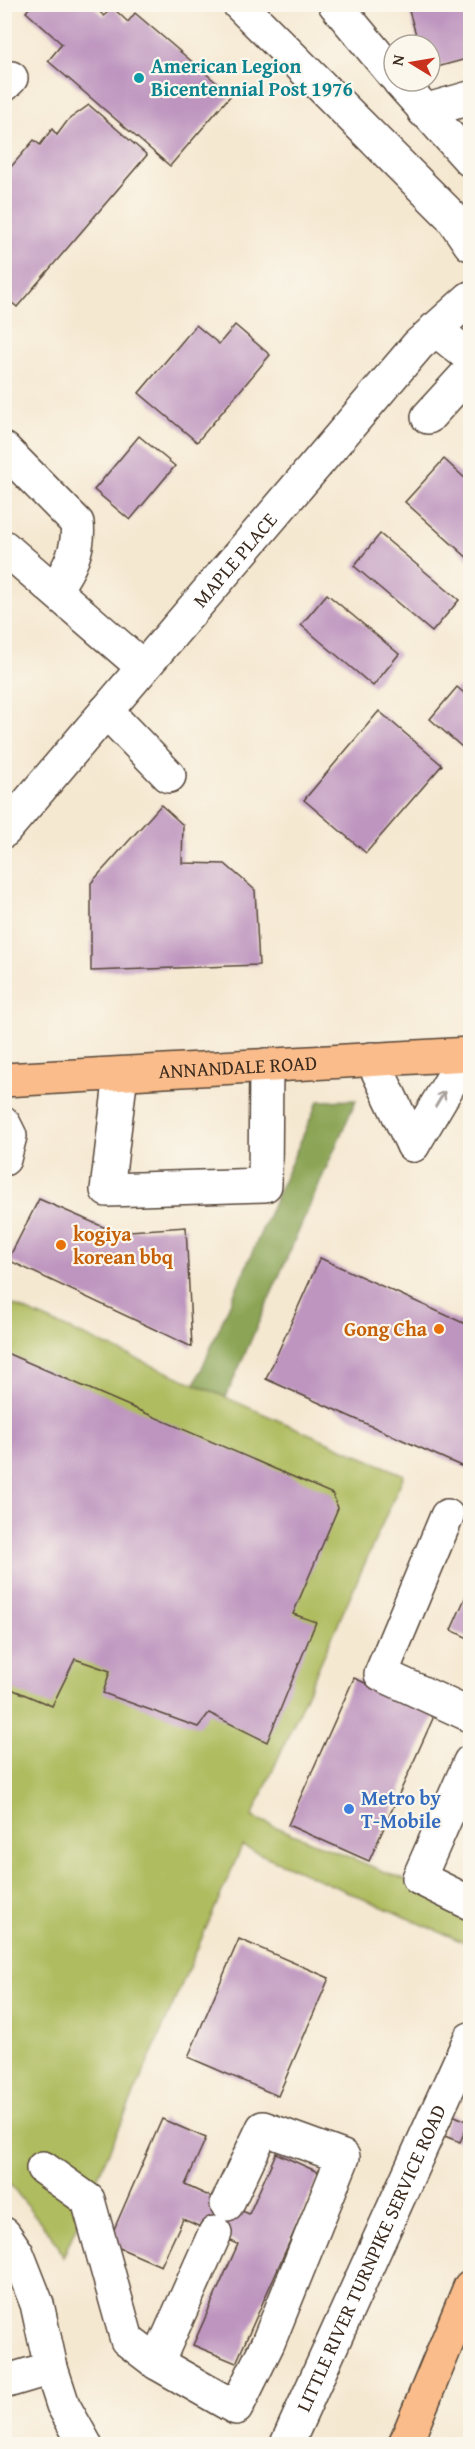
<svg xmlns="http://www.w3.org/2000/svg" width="475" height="2449" font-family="'Gentium Book Plus',serif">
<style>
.green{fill:#afbc5e;stroke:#75733e;stroke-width:1.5}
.forest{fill:#8ba455;stroke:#63673a;stroke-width:1.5}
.building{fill:#be95bf}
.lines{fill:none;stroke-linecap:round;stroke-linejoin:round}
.minor-casing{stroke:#574639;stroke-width:36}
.major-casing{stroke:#574639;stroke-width:36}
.minor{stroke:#fff;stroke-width:33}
.major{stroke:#f9bc8a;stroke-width:33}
.oneway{stroke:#a79f9a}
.culture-dot{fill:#0f9aa8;stroke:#fbf7ec;stroke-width:2}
.food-dot{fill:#e8710a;stroke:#fbf7ec;stroke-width:2}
.shop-dot{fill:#3f7fe0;stroke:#fbf7ec;stroke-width:2}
.labels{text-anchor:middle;stroke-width:4.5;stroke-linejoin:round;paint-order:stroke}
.culture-label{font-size:20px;font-weight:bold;fill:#0d838f;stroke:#fbf7ec;text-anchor:start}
.street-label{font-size:20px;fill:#3b2a1e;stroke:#fbf7ec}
.food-label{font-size:20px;font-weight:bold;fill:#c56008;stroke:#fbf7ec;text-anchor:start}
.shop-label{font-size:20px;font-weight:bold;fill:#366cbe;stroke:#fbf7ec;text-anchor:start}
</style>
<rect width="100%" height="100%" fill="#fbf7ec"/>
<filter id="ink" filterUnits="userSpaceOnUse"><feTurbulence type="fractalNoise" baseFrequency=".0167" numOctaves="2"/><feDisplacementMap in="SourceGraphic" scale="12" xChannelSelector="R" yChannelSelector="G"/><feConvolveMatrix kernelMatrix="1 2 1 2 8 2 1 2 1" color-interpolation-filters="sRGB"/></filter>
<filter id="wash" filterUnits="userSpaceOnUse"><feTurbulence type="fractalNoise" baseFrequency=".008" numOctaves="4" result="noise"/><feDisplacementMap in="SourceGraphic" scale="24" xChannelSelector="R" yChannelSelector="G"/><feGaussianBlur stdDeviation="1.35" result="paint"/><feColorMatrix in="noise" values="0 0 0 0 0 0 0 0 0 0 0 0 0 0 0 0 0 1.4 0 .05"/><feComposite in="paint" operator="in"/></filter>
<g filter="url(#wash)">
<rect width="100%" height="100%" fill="#f5e8d1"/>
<path class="green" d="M4 1301 404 1475 252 1817 470 1907V1945L242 1846 63 2257 57 2243 5 2178Z"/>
<path class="forest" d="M356 1100 226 1397 195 1384 318 1101Z"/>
<g id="blocks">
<path class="building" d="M32 4H91L104 16 112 7 128 22 135 13 231 95 170 166 48 61 62 44 26 12Z
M407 4H470V58L430 69V45H419Z
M89 105 147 155 17 307 4 296V175L34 140 40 145 52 129 57 135 68 120Z
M196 325 219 344 235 325 270 355 197 442 139 393Z
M139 436 175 466 130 520 94 490Z
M444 459 470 483V560L405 502Z
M380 534 459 600 432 632 354 566Z
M327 594 399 654 373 686 301 625Z
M457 687 470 698V754L430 719Z
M379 711 442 765 366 853 304 800Z
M161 805 183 825 182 863 225 864 255 890 259 965 91 971V883Z
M39 1199 115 1232 186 1227 192 1347 8 1260Z
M320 1258 470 1326V1470L266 1379Z
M4 1352 333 1494 338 1508 293 1614 316 1622 267 1742 209 1713 198 1727 103 1693 110 1671 75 1659 52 1706 4 1686Z
M470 1587V1639L451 1630Z
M354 1678 435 1714 369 1861 288 1825Z
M239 1939 329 1978 278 2096 188 2057Z
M450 2114 469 2122 460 2142 442 2135Z
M162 2119 206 2138 185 2185 249 2214 276 2153 320 2173 236 2363 193 2345 238 2244 183 2219 161 2266 108 2243Z"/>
</g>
</g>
<g filter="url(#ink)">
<use href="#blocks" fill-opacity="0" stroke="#574639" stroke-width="1.5"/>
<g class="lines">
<g class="minor-casing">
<g id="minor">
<path d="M239 4 451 216 470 244"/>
<path d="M335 4 394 75"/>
<path d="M399 81 470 160"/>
<path d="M4 85 11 78"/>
<path d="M424 111 470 98"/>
<path d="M435 329 470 357"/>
<path d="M428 417 470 371"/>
<path d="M4 449 77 523C80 549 69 569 55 589"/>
<path d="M4 547 143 667"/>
<path d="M106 711 169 776"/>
<path id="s1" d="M4 831 418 345 470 298"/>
<path d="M372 1059 413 1145"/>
<path d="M121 1074 107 1190 265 1185 266 1065"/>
<path d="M4 1124 10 1136 4 1159"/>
<path d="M413 1145 467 1054"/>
<path d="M447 1516 381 1674 470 1715"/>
<path d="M470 1762 419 1878 470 1903"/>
<path d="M43 2168 88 2200 127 2340 157 2363"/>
<path d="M215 2233 157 2363 236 2408 268 2343 343 2157 263 2128 227 2204"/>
<path d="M4 2234 17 2253 37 2304 51 2368 63 2405 85 2444"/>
<path d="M4 2382 51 2368"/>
<path id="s2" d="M287 2444 470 2039"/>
</g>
</g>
<g class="major-casing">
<g id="major">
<path id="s3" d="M4 1080 470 1054"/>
<path d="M405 2444 470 2287"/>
</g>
</g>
<use href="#minor" class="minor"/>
<use href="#major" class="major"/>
</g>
<defs><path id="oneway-shaft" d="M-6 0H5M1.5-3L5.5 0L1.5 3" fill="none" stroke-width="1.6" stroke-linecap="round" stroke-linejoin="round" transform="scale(1.5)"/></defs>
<use class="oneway" href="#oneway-shaft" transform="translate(440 1099) rotate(-59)"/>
</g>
<circle class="culture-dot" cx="139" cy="78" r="6"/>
<g class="food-dot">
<circle cx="61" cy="1245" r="6"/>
<circle cx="439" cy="1329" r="6"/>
</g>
<circle class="shop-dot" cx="349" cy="1809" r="6"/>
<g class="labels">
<g class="culture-label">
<text x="151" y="73">American Legion<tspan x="151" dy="23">Bicentennial Post 1976</tspan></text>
</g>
<g class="street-label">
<text dy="7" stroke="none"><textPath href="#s1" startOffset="356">MAPLE PLACE</textPath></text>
<text dy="7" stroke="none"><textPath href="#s3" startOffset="234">ANNANDALE ROAD</textPath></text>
<text dy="7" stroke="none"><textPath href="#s2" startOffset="204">LITTLE RIVER TURNPIKE SERVICE ROAD</textPath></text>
</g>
<g class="food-label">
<text x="73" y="1241">kogiya<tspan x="73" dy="23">korean bbq</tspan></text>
<text x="427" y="1336" text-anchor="end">Gong Cha</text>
</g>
<g class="shop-label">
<text x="361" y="1805">Metro by<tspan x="361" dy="23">T-Mobile</tspan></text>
</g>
</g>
<rect width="475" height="2449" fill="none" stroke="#fbf7ec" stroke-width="24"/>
<g transform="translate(412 63) rotate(281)"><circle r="28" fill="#fbf7ec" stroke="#aea59a" stroke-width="1.5"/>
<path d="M0-4.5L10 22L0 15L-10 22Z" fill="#c8321e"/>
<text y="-9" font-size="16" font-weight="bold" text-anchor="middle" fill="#3b2a1e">N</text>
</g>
</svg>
